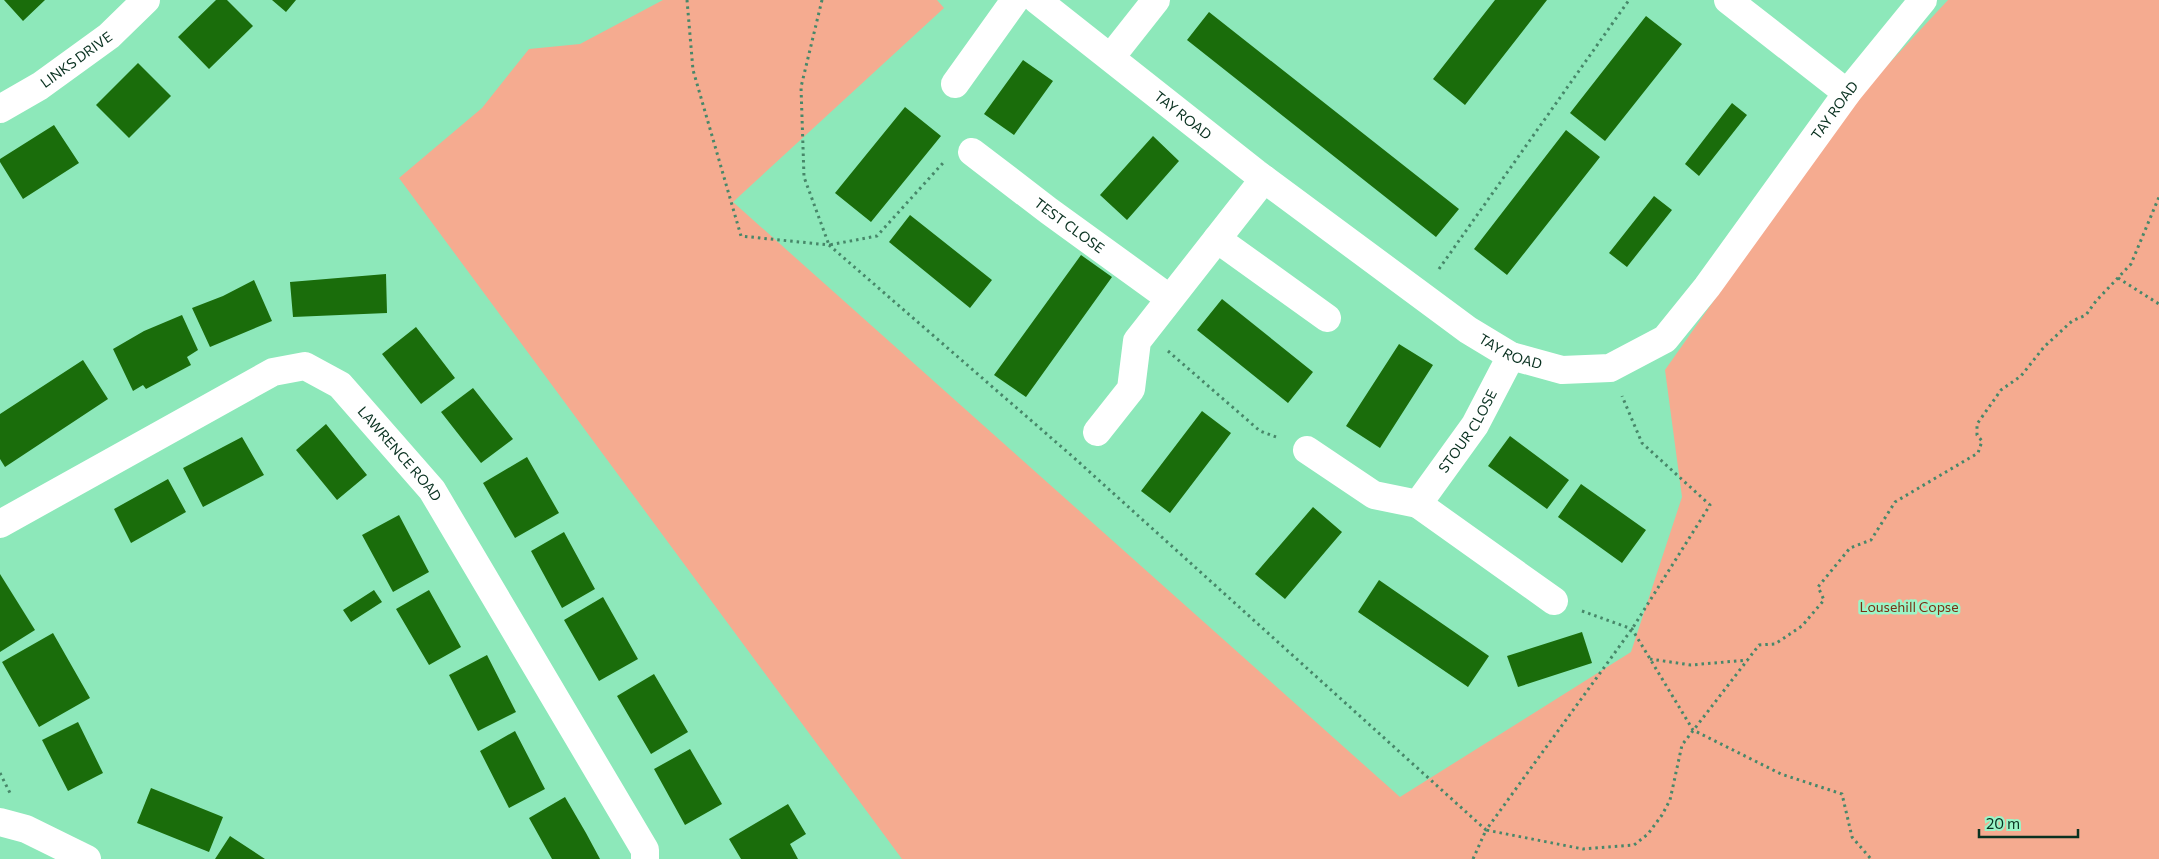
<svg xmlns="http://www.w3.org/2000/svg" width="2159" height="859" font-family="Commissioner,sans-serif">
<style>
.green{fill:#f5ab90}
.building{fill:#1a6d0b}
.lines{fill:none;stroke-linecap:round;stroke-linejoin:round}
.path{stroke:#478769;stroke-width:3;stroke-dasharray:2.5 4;stroke-linecap:butt}
.minor{stroke:#fff;stroke-width:28}
.labels{text-anchor:middle;stroke-width:5;stroke-linejoin:round;paint-order:stroke}
.street-label{font-size:14px;fill:#093120;stroke:#9af5c7}
.park-label{font-size:14px;fill:#773114;stroke:#9af5c7}
</style>
<rect width="100%" height="100%" fill="#8de8ba"/>
<path class="green" d="M663 0H937L944 8 733 202 1400 797 1631 652 1682 497 1665 370 1855 100 1948 0H2159V859H902L399 178 482 108 529 49 580 44Z"/>
<path class="building" d="M4 0H45L23 21Z
M216 0H227L253 26 209 69 178 37Z
M272 0H296L286 12Z
M1495 0H1547L1465 105 1433 79Z
M1209 12 1459 209 1436 237 1187 40Z
M1646 16 1682 44 1605 141 1570 113Z
M1023 60 1053 81 1014 135 984 114Z
M138 63 171 96 129 138 96 105Z
M1732 103 1747 115 1699 176 1685 164Z
M905 107 941 136 871 222 835 193Z
M54 125 79 163 23 199 0 162V159Z
M1566 130 1600 157 1507 275 1474 249Z
M1153 136 1179 161 1127 220 1100 195Z
M1654 196 1672 210 1627 267 1609 253Z
M910 215 992 280 970 308 889 242Z
M1081 255 1112 277 1026 397 994 375Z
M386 274 387 313 293 317 290 282Z
M254 280 272 321 210 347 192 308 223 296Z
M1222 299 1313 372 1288 403 1197 330Z
M182 315 198 350 187 357 191 365 146 389 143 385 133 391 113 349 144 331Z
M416 327 455 378 421 404 382 354Z
M1399 344 1433 365 1380 448 1346 426Z
M83 360 108 399 5 467 0 459V414Z
M473 388 513 439 481 463 441 412Z
M1202 411 1231 433 1170 513 1141 491Z
M326 424 367 475 337 500 296 450Z
M1510 436 1569 480 1547 509 1488 466Z
M242 437 264 475 203 507 183 468Z
M527 457 559 513 515 538 483 483Z
M168 479 186 512 131 543 114 509Z
M1581 484 1646 530 1622 563 1558 517Z
M1313 507 1342 532 1285 599 1255 574Z
M399 515 429 572 393 592 362 535Z
M564 532 595 589 562 608 531 551Z
M0 574 35 630 0 652Z
M1379 580 1489 656 1468 687 1358 612Z
M374 590 382 602 351 622 343 610Z
M429 590 461 647 429 665 396 609Z
M603 597 638 659 599 681 564 620Z
M1582 632 1592 663 1518 687 1507 656Z
M53 633 90 698 39 727 2 662Z
M487 655 516 712 478 731 449 675Z
M654 674 688 732 651 754 617 696Z
M78 722 103 773 68 791 42 740Z
M515 731 545 789 509 808 480 751Z
M690 749 722 804 685 825 654 769Z
M151 788 223 817 209 852 137 823Z
M565 797 586 833 600 859H552L529 818Z
M788 804 806 834 790 844 798 859H741L729 839Z
M230 836 265 859H215Z"/>
<g class="lines">
<path class="path" d="M687 0 693 70 741 236 829 245 1072 456 1486 830 1632 629 1710 505 1642 443 1622 396
M822 0 801 87 804 177 829 245 877 236 943 163
M1439 269 1629 0
M2118 278 2159 304
M1168 351 1260 431 1279 438
M1582 611 1632 629 1693 730 1781 774 1842 794 1852 837 1871 859
M1650 659 1691 665 1748 660
M0 773 10 793
M1473 859 1486 830 1583 849 1634 845 1648 834 1662 815 1670 800 1682 745 1759 645 1775 644 1802 626 1824 600 1818 587 1850 548 1871 540 1895 502 1978 453 1982 441 1977 435V424L2001 390 2021 376 2044 347 2072 321 2086 315 2096 301 2131 264 2159 197"/>
<g class="minor">
<path id="s1" d="M1037 0 1256 173 1468 330 1511 356 1562 370 1610 368 1665 339 1707 287 1847 93 1923 0"/>
<path d="M1728 0 1847 93"/>
<path d="M1111 57 1156 0"/>
<path d="M955 84 1015 0"/>
<path id="s2" d="M0 109 40 86 109 36 146 0"/>
<path id="s3" d="M972 152 1049 211 1169 298"/>
<path d="M1217 239 1327 318"/>
<path d="M1097 432 1131 389 1137 341 1264 179"/>
<path id="s4" d="M1307 450 1374 495 1418 504 1475 425 1511 356"/>
<path d="M1418 504 1554 601"/>
<path id="s5" d="M0 524 273 372 305 366 340 385 432 490 645 850V859"/>
<path d="M0 822 26 829 87 859"/>
</g>
</g>
<g class="labels">
<g class="street-label">
<text dy="5" stroke="none"><textPath href="#s2" startOffset="91">LINKS DRIVE</textPath></text>
<text dy="5" stroke="none"><textPath href="#s1" startOffset="1041">TAY ROAD</textPath></text>
<text dy="5" stroke="none"><textPath href="#s1" startOffset="186">TAY ROAD</textPath></text>
<text dy="5" stroke="none"><textPath href="#s3" startOffset="122">TEST CLOSE</textPath></text>
<text dy="5" stroke="none"><textPath href="#s1" startOffset="591">TAY ROAD</textPath></text>
<text dy="5" stroke="none"><textPath href="#s4" startOffset="214">STOUR CLOSE</textPath></text>
<text dy="5" stroke="none"><textPath href="#s5" startOffset="476">LAWRENCE ROAD</textPath></text>
</g>
<g class="park-label">
<text x="1909" y="612">Lousehill Copse</text>
</g>
</g>
<path d="M1979 829v8h99v-8" fill="none" stroke="#093120" stroke-width="2.5"/>
<text x="1986" y="829" font-size="15" fill="#093120" stroke="#9af5c7" stroke-width="4" paint-order="stroke">20 m</text>
</svg>
